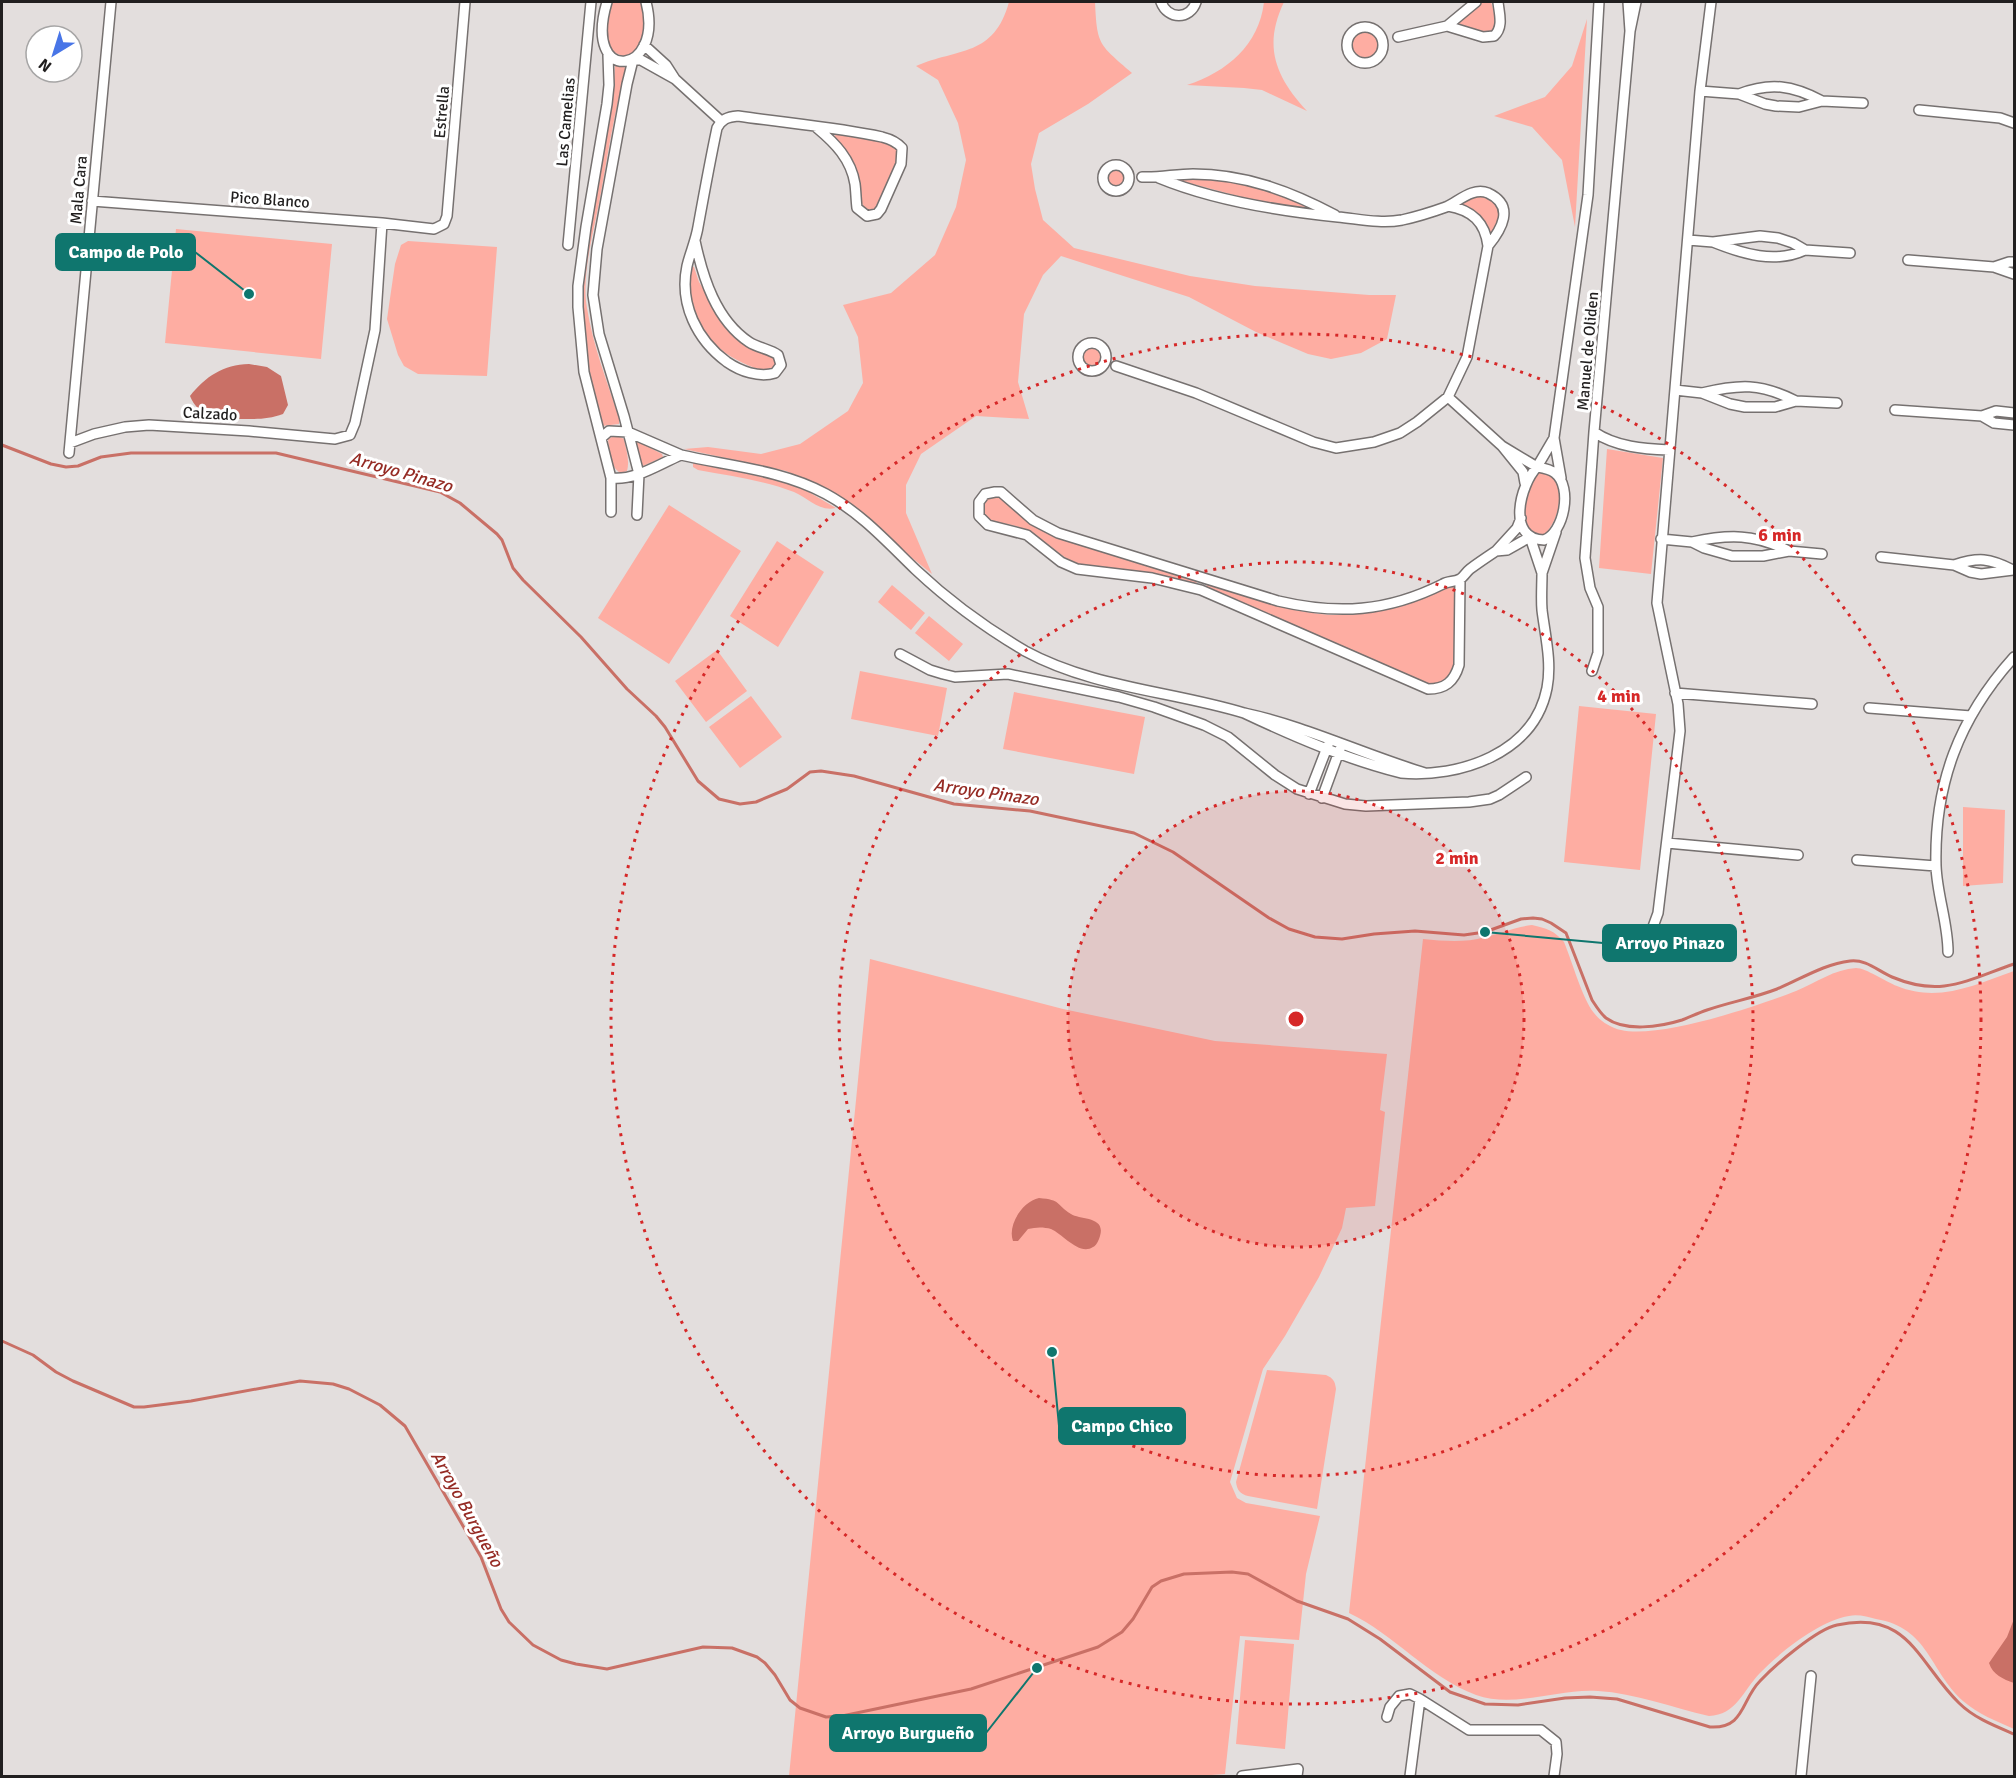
<svg xmlns="http://www.w3.org/2000/svg" width="2016" height="1778" font-family="Signika,sans-serif">
<style>
.green{fill:#feada2}
.water{fill:#c97066}
.lines{fill:none;stroke-linecap:round;stroke-linejoin:round}
.stream{stroke:#c97066;stroke-width:3}
.street-casing{stroke:#767170;stroke-width:12}
.street{stroke:#fff;stroke-width:9}
.ring{fill:none;stroke:#d62828;stroke-width:3;stroke-dasharray:3 6}
.labels{text-anchor:middle;stroke-width:6;stroke-linejoin:round;paint-order:stroke}
.street-label{font-size:16px;fill:#211f1f;stroke:#fff}
.water-label{font-size:18px;font-style:italic;fill:#952b24;stroke:#fff}
.centre{fill:#d62828;stroke:#fff;stroke-width:3}
.ring-label{font-size:18px;text-anchor:middle;font-weight:bold;fill:#d62828;stroke:#fff;stroke-width:6;stroke-linejoin:round;paint-order:stroke}
.leader{fill:none;stroke:#0f766e;stroke-width:2}
.callout-dot{fill:#0f766e;stroke:#fff;stroke-width:2}
.callout{fill:#0f766e;stroke:#0f766e;stroke-width:2}
.callout-label{font-size:18px;text-anchor:middle;font-weight:bold;fill:#fff}
</style>
<rect width="100%" height="100%" fill="#e3dedd"/>
<path class="green" d="M610 2H642L644 18 643 41 630 57C598 55 607 24 610 2Z
M1009 2H1095C1097 46 1099 44 1132 73L1088 104 1039 133 1031 164 1035 189 1043 220 1074 248 1190 276 1255 286 1369 295H1396L1387 339 1361 353 1331 359 1308 354 1256 332 1189 297 1061 256 1043 275 1024 314 1018 382 1029 419 976 416 921 454 906 485V513L932 574 827 490 786 471 684 449 708 447 761 454 800 444 848 411 863 383 858 337 843 305 891 293 935 255 956 207 966 160 958 123 938 80 916 66C958 48 994 57 1009 2Z
M1264 2H1284C1263 46 1275 76 1307 111L1262 90 1244 88 1187 85C1227 72 1259 45 1264 2Z
M1479 2H1491C1494 12 1499 29 1487 34L1460 26 1458 22Z
M1587 19 1575 227 1562 160 1532 127 1494 116 1545 97 1572 66Z
M1351 45a14 14 0 1 1 28 0a14 14 0 1 1-28 0Z
M615 65 627 68C614 110 608 155 600 198 594 231 581 275 587 308 593 346 607 381 619 418V424L602 426C594 388 582 349 582 309 583 226 611 147 615 65Z
M838 133 883 140 897 150 898 157 875 209 869 211C856 205 861 179 854 163 849 152 842 145 833 137Z
M1106 179a10 10 0 1 1 20 0a10 10 0 1 1-20 0Z
M1208 177C1240 182 1286 191 1312 210L1264 203 1174 179Z
M1484 195 1498 205C1500 217 1500 227 1490 235 1481 220 1474 210 1457 203L1461 199Z
M176 229 332 244 321 359 165 343Z
M408 241 497 247 487 376 418 374 404 366 398 355 387 319 395 264 401 245Z
M690 265 694 267 699 282 723 320 774 355 777 361 774 368C762 372 754 368 743 363 704 346 684 307 690 265Z
M1082 357a10 10 0 1 1 20 0a10 10 0 1 1-20 0Z
M616 435 624 439C626 449 630 461 627 471L621 473C610 468 609 451 608 439Z
M637 441 662 454 663 457 643 466 635 444Z
M1607 449 1663 458 1651 574 1599 568Z
M693 463 777 480 807 491 836 508C819 512 808 498 794 492 763 480 730 476 698 470L693 467Z
M1538 472 1552 474C1565 493 1559 520 1544 535L1536 536 1527 528C1520 502 1524 494 1538 472Z
M996 495 1003 498 1031 525 1194 580 1197 582 1194 586 1075 564C1056 553 1039 534 1019 527 1008 523 996 523 986 520 980 509 982 498 996 495Z
M669 505 741 551 669 664 598 618Z
M777 541 824 572 778 647 730 616Z
M1208 584C1244 596 1283 610 1320 614 1365 619 1409 603 1449 587H1454L1456 591C1455 603 1454 616 1454 628 1454 646 1461 682 1435 685 1431 685 1425 683 1421 682L1211 590 1206 586Z
M892 585 925 613 911 630 878 602Z
M929 616 963 644 949 661 915 633Z
M717 650 747 691 706 722 675 681Z
M860 671 947 688 938 736 851 719Z
M1014 692 1145 717 1134 774 1003 749Z
M751 696 782 737 740 768 709 727Z
M1579 706 1656 714 1640 870 1564 862Z
M1963 807 2005 810 2003 883 1963 886Z
M1532 925C1546 928 1555 931 1564 942 1572 961 1582 998 1594 1013 1600 1021 1611 1028 1621 1030 1660 1039 1758 1006 1796 991 1815 983 1835 969 1856 968 1866 968 1886 982 1897 986 1938 1003 1975 985 2014 971V1729C1996 1721 1978 1714 1963 1701 1929 1670 1929 1628 1876 1619 1868 1617 1858 1614 1849 1616 1819 1621 1780 1652 1759 1674 1743 1691 1736 1715 1709 1716 1673 1708 1635 1693 1598 1691 1558 1688 1515 1709 1476 1695 1428 1677 1394 1634 1349 1613L1423 939C1444 941 1465 943 1485 937 1502 933 1515 927 1532 925Z
M870 959 1063 1009 1215 1041 1387 1054 1380 1110 1385 1112 1375 1206 1346 1208 1342 1228 1319 1277 1285 1336 1263 1369 1230 1482 1237 1498 1246 1503 1320 1516 1306 1574 1299 1640 1240 1636 1225 1774 1198 1776H789Z
M1267 1370 1326 1375C1333 1378 1335 1381 1336 1389L1317 1509 1248 1496C1240 1494 1237 1490 1236 1482Z
M1245 1640 1294 1644 1285 1749 1236 1744Z"/>
<path class="water" d="M249 364 267 367 281 376 288 405 283 414C267 420 253 419 236 419 216 419 198 416 190 396 206 376 223 365 249 364Z
M1039 1198C1062 1200 1055 1204 1071 1214 1080 1220 1106 1216 1100 1236 1099 1240 1096 1246 1093 1247 1079 1256 1063 1234 1051 1229 1044 1227 1036 1227 1028 1229L1018 1241H1013C1007 1225 1023 1201 1039 1198Z
M2014 1619V1683C2003 1679 1993 1675 1989 1663L2007 1637Z"/>
<g class="lines">
<path class="stream" d="M2 445 51 464 66 467 78 466 101 457 131 453H276L440 492 460 503 497 534 502 540 513 568 523 580 581 637 627 689 656 716 665 727 698 781 719 799 740 804 756 802 787 789 810 772 821 771 854 776 954 804 1030 811 1134 833 1173 852 1269 918 1289 929 1315 937 1342 939 1374 934 1415 931 1464 935 1485 932 1521 919 1533 918 1542 919 1551 923 1566 933 1592 1000C1596 1006 1600 1013 1606 1018 1625 1032 1660 1027 1682 1020 1690 1017 1698 1013 1707 1010 1730 1002 1754 998 1777 989 1801 979 1824 964 1850 961 1866 959 1878 971 1892 977 1942 998 1967 980 2014 964
M2 1341 33 1355 56 1372 73 1381 134 1407H144L191 1401 300 1381 333 1384 349 1389 380 1405 405 1426 481 1557 501 1609 509 1622 533 1645 561 1660 576 1664 607 1669 703 1647 732 1648 757 1657 765 1663 775 1675 790 1700 800 1708 826 1717 842 1716 971 1689 1098 1647 1122 1632 1133 1619 1152 1587 1161 1581 1184 1574 1232 1572 1248 1574 1297 1601 1348 1619 1380 1639 1450 1692 1485 1704 1518 1705 1565 1698 1590 1697 1617 1699 1710 1727C1745 1729 1741 1700 1760 1681 1775 1665 1817 1629 1837 1625 1909 1609 1918 1663 1959 1703 1974 1718 1995 1726 2014 1734"/>
<g class="street-casing">
<path id="street" d="M607 2C582 86 665 76 646 2
M1161 2C1168 20 1190 20 1196 2
M1628 2 1630 31 1636 2
M1447 26 1483 37 1494 36C1504 27 1499 13 1498 2
M1347 45a18 18 0 1 1 36 0a18 18 0 1 1-36 0Z
M1398 37 1447 26 1476 2
M644 45 666 65 675 79 721 121
M608 55 609 85 607 104 586 227 578 286V307L584 372 611 478V512
M1700 91 1739 94
M1822 101C1792 85 1770 82 1739 94L1765 104 1776 106 1799 107 1822 101 1863 103
M1919 110 2000 118 2014 123
M1103 178a13 13 0 1 1 26 0a13 13 0 1 1-26 0Z
M1142 177C1159 178 1176 174 1193 174 1244 174 1290 191 1335 215
M1159 178C1215 201 1278 211 1338 217 1359 219 1381 224 1402 220 1416 217 1432 212 1446 207 1459 201 1473 187 1488 193 1516 206 1501 230 1488 246
M92 201 382 223 434 229 444 224 447 216 465 2
M1688 240 1713 242
M695 241C703 278 716 320 749 342 758 348 770 349 778 355L781 365 775 373C759 378 740 371 727 362 697 340 679 304 687 266 690 253 696 240 698 227 704 194 710 161 717 128 722 119 727 117 738 116 785 123 835 127 882 137 890 139 897 142 902 148L901 164 881 209 877 214 867 216 857 208C856 200 856 192 855 184 851 159 835 143 817 128
M568 245 591 2
M1805 250C1775 264 1743 254 1713 242L1760 236 1778 238 1793 243 1805 250 1850 253
M1908 260 1994 267
M2014 262H2009L1994 267 2014 274
M1078 357a14 14 0 1 1 28 0a14 14 0 1 1-28 0Z
M1116 366 1196 393 1313 442 1336 448 1374 442 1400 433 1417 422 1448 397 1467 357 1488 246C1485 222 1472 210 1448 206
M1675 390 1702 393
M1448 397 1502 446
M1796 401C1760 383 1740 384 1702 393L1730 404 1745 407H1775L1796 401 1837 403
M1895 410 1982 416
M2014 413 1996 411 1982 416 1994 423 2014 425
M1594 432C1616 447 1644 449 1669 450
M601 438 609 431 628 432 681 455C659 464 635 481 611 478
M1554 438 1588 195 1599 2
M70 443 94 434 125 427 149 425 249 431 335 439 350 435 355 423 375 330 382 223
M69 453 111 2
M681 455C729 466 782 470 826 494 861 513 887 542 916 570 949 601 986 628 1025 651 1093 688 1172 691 1244 713
M1537 467C1543 468 1550 469 1555 473 1573 487 1564 533 1544 540 1506 539 1520 485 1537 467Z
M1525 483 1523 472 1502 446 1537 467 1554 438 1561 478
M637 515 639 474 624 416 599 334 593 295 597 249 627 84 633 60H641L675 79
M1521 518 1517 528 1496 551 1507 550 1530 537 1542 573 1556 532
M1661 539 1692 542
M1789 551C1754 534 1730 534 1692 542L1704 548 1732 556H1763L1789 551 1822 554
M1881 557 1954 565 1970 572 1981 574 2013 570C1989 558 1979 557 1954 565
M1460 579 1459 665C1454 682 1445 689 1428 689L1201 590 1152 578 1077 569 1061 562 1027 535 988 525 979 516V502L985 494 995 492H1001L1033 520 1058 533 1278 601C1338 615 1387 612 1443 584 1448 581 1455 582 1460 579 1464 577 1466 572 1470 569 1478 563 1487 557 1496 551
M900 654 930 670 943 674 955 677 1008 674 1119 697 1154 707 1204 725 1228 737 1275 775 1297 789 1345 804 1366 806 1469 802 1490 799 1499 795 1526 777
M1592 671 1598 653V607L1590 588 1585 558 1594 432 1630 31
M1675 693 1812 704
M1869 708 1971 716
M1425 773C1365 755 1305 726 1244 713 1295 737 1346 759 1401 773 1459 778 1534 754 1547 688 1552 662 1545 635 1542 610 1541 598 1542 585 1542 573
M1309 794 1328 745
M1322 798 1340 749
M1667 843 1798 855
M1857 860 1936 866
M1646 946 1658 913 1680 731 1678 704 1657 603 1700 91 1711 2
M1948 952C1948 923 1937 895 1936 866 1934 784 1959 718 2014 657
M1420 1699 1469 1730H1541L1556 1742 1557 1754 1554 1776
M1387 1717 1390 1707 1399 1696 1410 1694 1420 1699 1410 1776
M1242 1776 1298 1769 1297 1776
M1801 1776 1811 1676"/>
</g>
<use href="#street" class="street"/>
</g>
<circle cx="1296" cy="1019" r="228" fill="#d62828" fill-opacity=".12"/>
<g class="ring">
<circle cx="1296" cy="1019" r="228"/>
<circle cx="1296" cy="1019" r="457"/>
<circle cx="1296" cy="1019" r="685"/>
</g>
<g class="labels">
<g class="street-label">
<text transform="translate(441 112) rotate(-85)" y="6">Estrella</text>
<text transform="translate(565 122) rotate(-85)" y="6">Las Camelias</text>
<text transform="translate(78 190) rotate(-85)" y="6">Mala Cara</text>
<text transform="translate(270 199) rotate(4)" y="6">Pico Blanco</text>
<text transform="translate(1587 351) rotate(-85)" y="6">Manuel de Oliden</text>
<text transform="translate(210 413) rotate(3)" y="6">Calzado</text>
</g>
<g class="water-label">
<text transform="translate(401 472) rotate(16)" y="6">Arroyo Pinazo</text>
<text transform="translate(986 792) rotate(8)" y="6">Arroyo Pinazo</text>
<text transform="translate(467 1509) rotate(61)" y="6">Arroyo Burgueño</text>
</g>
</g>
<circle cx="1296" cy="1019" r="9" class="centre"/>
<g class="ring-label">
<text x="1780" y="541">6 min</text>
<text x="1619" y="702">4 min</text>
<text x="1457" y="864">2 min</text>
</g>
<path class="leader" d="M249 294L195 252M1485 932L1603 943M1052 1352L1059 1426M1037 1668L986 1733"/>
<g class="callout-dot">
<circle cx="249" cy="294" r="6"/>
<circle cx="1485" cy="932" r="6"/>
<circle cx="1052" cy="1352" r="6"/>
<circle cx="1037" cy="1668" r="6"/>
</g>
<g class="callout">
<rect x="56" y="234" width="139" height="36" rx="6"/>
<rect x="1603" y="925" width="133" height="36" rx="6"/>
<rect x="1059" y="1408" width="126" height="36" rx="6"/>
<rect x="830" y="1715" width="156" height="36" rx="6"/>
</g>
<g class="callout-label">
<text x="126" y="258">Campo de Polo</text>
<text x="1670" y="949">Arroyo Pinazo</text>
<text x="1122" y="1432">Campo Chico</text>
<text x="908" y="1739">Arroyo Burgueño</text>
</g>
<rect width="2016" height="1778" fill="none" stroke="#211f1f" stroke-width="6"/>
<g transform="translate(54 54) rotate(218)"><circle r="28" fill="#ffffff" stroke="#a6a5a5" stroke-width="1.5"/>
<path d="M0-4.5L10 22L0 15L-10 22Z" fill="#4875e7"/>
<text y="-9" font-size="16" font-weight="bold" text-anchor="middle" fill="#211f1f">N</text>
</g>
</svg>
